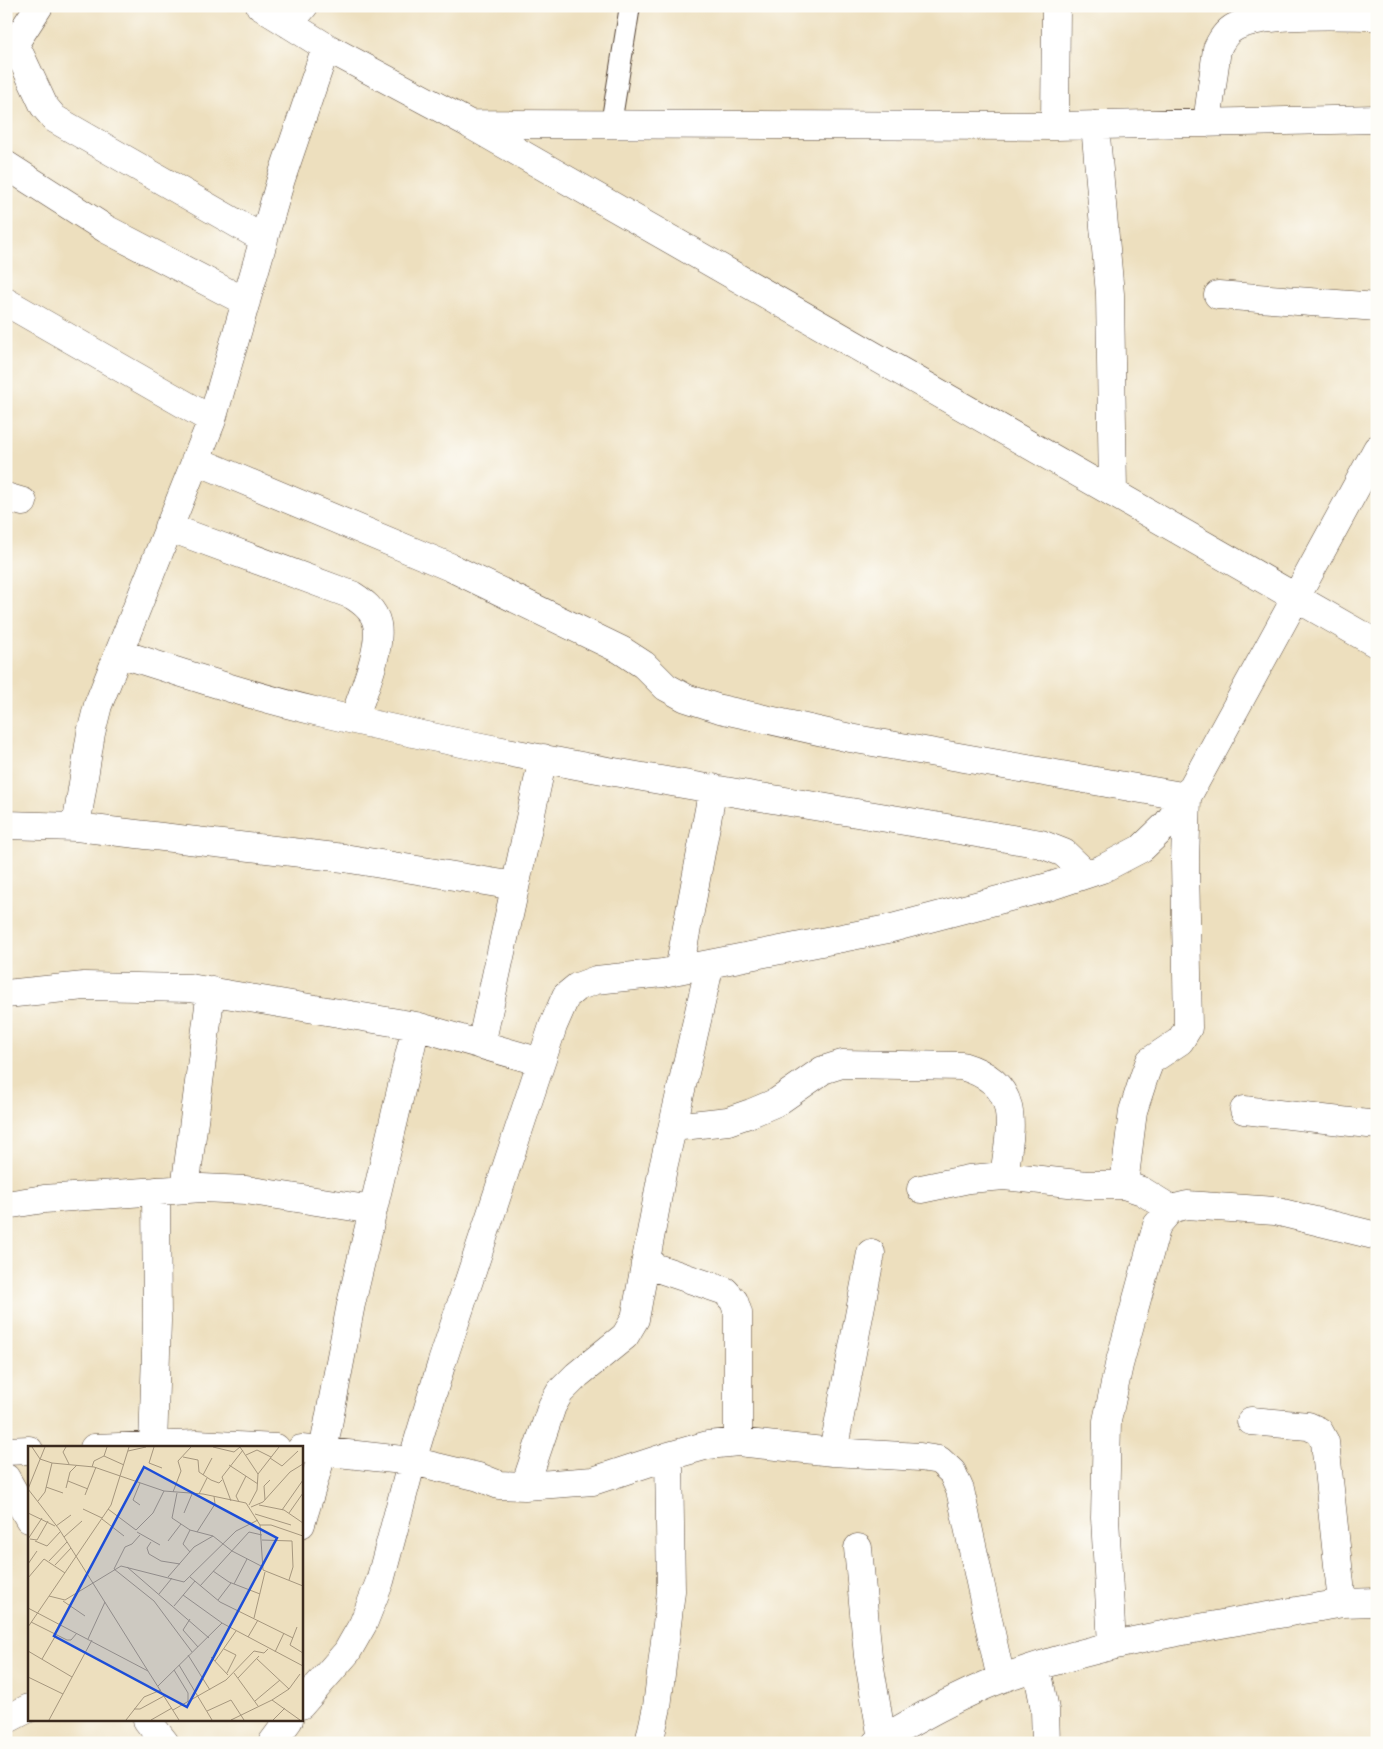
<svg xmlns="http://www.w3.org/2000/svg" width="1383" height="1749" font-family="'Old Standard TT',serif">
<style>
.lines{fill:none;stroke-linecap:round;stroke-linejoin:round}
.lane-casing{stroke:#564536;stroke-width:22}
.street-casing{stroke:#564536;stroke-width:29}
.lane{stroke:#fff;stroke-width:20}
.street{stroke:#fff;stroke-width:28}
.inset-road{fill:none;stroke:#a6977e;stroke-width:1}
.view{fill:#1d4ed8;fill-opacity:0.15;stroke:#1d4ed8;stroke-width:2.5}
.inset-edge{fill:none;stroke:#3b2a1e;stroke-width:2.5}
</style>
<rect width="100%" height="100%" fill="#fdfcf7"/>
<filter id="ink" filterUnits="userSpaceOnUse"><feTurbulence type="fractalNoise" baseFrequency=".02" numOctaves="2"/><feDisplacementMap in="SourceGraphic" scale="10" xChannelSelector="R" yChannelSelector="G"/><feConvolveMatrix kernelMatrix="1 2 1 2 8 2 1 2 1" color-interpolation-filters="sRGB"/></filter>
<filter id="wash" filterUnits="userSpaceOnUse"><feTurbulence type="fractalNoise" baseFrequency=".0096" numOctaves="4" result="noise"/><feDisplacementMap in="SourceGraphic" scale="20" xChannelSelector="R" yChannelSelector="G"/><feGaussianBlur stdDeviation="1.12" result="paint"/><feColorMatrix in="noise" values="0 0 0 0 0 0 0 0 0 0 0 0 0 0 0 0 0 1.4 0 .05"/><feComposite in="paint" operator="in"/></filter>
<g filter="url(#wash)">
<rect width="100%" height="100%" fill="#eddfbe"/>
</g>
<g filter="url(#ink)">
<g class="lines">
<g class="lane-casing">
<path id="lane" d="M611 124 630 6"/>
</g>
<g class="street-casing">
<path id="street" d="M260 6 326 47 470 124 1055 126 1377 119
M289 24 304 6
M15 44 44 106 55 119 264 239
M6 57 39 6
M1207 123 1217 49C1221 40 1227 30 1237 26 1268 12 1341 16 1377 16
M471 125 1377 644
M1095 125 1110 294 1113 493
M1055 126 1056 6
M6 165 106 229 246 302
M1218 295 1377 307
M6 302 212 420
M195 460 450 567 621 650 644 665 666 687 686 698 720 709 850 738 1187 797 1185 861 1188 1028 1180 1041 1150 1061 1145 1074 1133 1111 1124 1185
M6 497 23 502
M168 527 352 595C363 602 374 610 377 624 382 649 362 694 354 719
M119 653C185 674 251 696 319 712 557 768 800 802 1041 844L1064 853 1086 874
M6 825 76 827 344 858 515 886
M76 827 91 733 98 705 212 420 281 179 326 47
M679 970 713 788
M6 994 84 986 190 988 416 1026 541 1062
M481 1045 543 758
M1244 1110 1377 1125
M673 1127 728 1121 751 1113 777 1102 823 1070 842 1064 962 1066C1023 1084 1011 1126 1004 1176
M185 1189 211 991
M921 1189 969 1179 1004 1176 1087 1185H1124L1142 1191 1171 1209
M6 1205 44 1199 202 1188 246 1190 373 1210
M645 1264 725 1291 734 1301 738 1313V1442
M1251 1421 1308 1426 1319 1431 1325 1442 1342 1603
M153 1446 157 1321 156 1191
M94 1448 197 1444 276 1448
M301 1449 412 1461 479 1477 499 1485 525 1486 593 1481 669 1456 708 1445 738 1442 833 1452 920 1457 939 1460 952 1472 960 1490 1001 1679
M6 1451 29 1450
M833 1452 871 1253
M6 1478 29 1519
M525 1486 552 1406 560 1392 577 1375 625 1336 635 1319 663 1168 710 964
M301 1524 323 1451 351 1304 416 1026
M858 1548 868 1656 882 1739
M1112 1645 1105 1518 1107 1421 1119 1365 1157 1225 1171 1209 1187 1205 1275 1211 1377 1236
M1037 1668 1045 1710 1046 1743
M301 1705 347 1652 363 1624 380 1581 412 1461 442 1362 553 1026 566 996 577 987 596 980 663 973 888 929 1048 887 1102 869 1142 848 1167 824 1187 797 1377 449
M6 1720 29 1708
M147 1720 165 1743
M272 1743 289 1720
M649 1743 657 1707 671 1591 669 1456
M876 1743C917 1719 957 1696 1001 1679 1110 1638 1228 1624 1342 1603L1377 1602"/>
</g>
<use href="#lane" class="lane"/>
<use href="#street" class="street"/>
</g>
</g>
<g transform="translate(28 1446)">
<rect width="275" height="275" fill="#eddfbe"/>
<path class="inset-road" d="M4 1 12 13 24 17 66 21 136 45 175 48 218 57 232 79 235 124 275 140M38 1 35 6 41 18M126 1 121 17 134 22M185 1 206 6 212 1M212 1 230 28 229 44 221 59M100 5 118 1M218 9 229 4 243 11M76 10 96 19M155 11 170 14 171 26 183 34 191 37 194 34M242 12 254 20 270 5M201 19 230 38M64 21 66 15 76 10 79 1M230 28 251 1M175 29 184 12M40 35 60 43M18 41 35 47M38 42 42 26 49 19M0 43 31 83 120 225M0 43 17 1M145 46 153 25 150 15 163 1M149 47 144 72 162 84 185 90 204 105 235 121M171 48 179 32M57 49 68 21M237 54 236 40 242 34M10 55 17 46 24 17M203 55 194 31 215 4M211 56 208 50 218 30M112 59 105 54 112 37M231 59 256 64 275 77M223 61 235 56 262 26 275 18M55 63 74 72M80 63 108 84 125 67 136 45M254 64 275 34M0 67 27 80M156 67 164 48M261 67 275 47M227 68 263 79M74 73 96 90M232 79H243L275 90M28 80 43 69M109 86 132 99M169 86 187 58 186 50M112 89 104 98 97 101 86 123 126 155 164 206M36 91 54 75M0 93 14 72M2 93 9 94 20 75M234 94 264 95 265 121 261 134M7 95 19 100 32 86M140 95 153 78M123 96 119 102 121 108 133 115 152 118M162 106 155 98 162 84M21 115 39 96M0 118 9 105M27 119 43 102M99 121 181 192M185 125 201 136 232 148M140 131 166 101 185 90M162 131 192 156 265 192M0 132 16 113 37 127M206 138 219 113M172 140 221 86 234 89M131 148 144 132M155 149 194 177 275 220M21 150 37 154 93 120 156 136 208 85 230 74M190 154 203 137M35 155 57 170M146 160 167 135M0 162 120 225 151 274M226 172 237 126M162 173 155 184 170 201M3 176 39 194H43L49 187M0 181 83 59 101 1M269 181 262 199 275 207M220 191 230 174M60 193 77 156M196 203 208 209 199 227M0 205 44 231M247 206 256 187M160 209 182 244M183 211 200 229M14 213 28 189M229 213 261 243M187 215 208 185M151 219 184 274M146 224 160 247V256M206 227 230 260M0 231 35 248M210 232 231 210M130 240 194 177M244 254 261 243 272 228M227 255 252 234M106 263H112L136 250M145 264 198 234 226 205 236 207 240 203M179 265 203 254 216 274M21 274 64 194M98 274 116 251 133 244M123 274 144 262M203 274 244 254 272 274M245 274 257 262"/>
<path class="view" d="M116 21 249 92 159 261 26 190Z"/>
<rect width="275" height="275" class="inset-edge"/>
</g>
<rect width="1383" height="1749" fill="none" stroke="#fdfcf7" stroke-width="25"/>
</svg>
